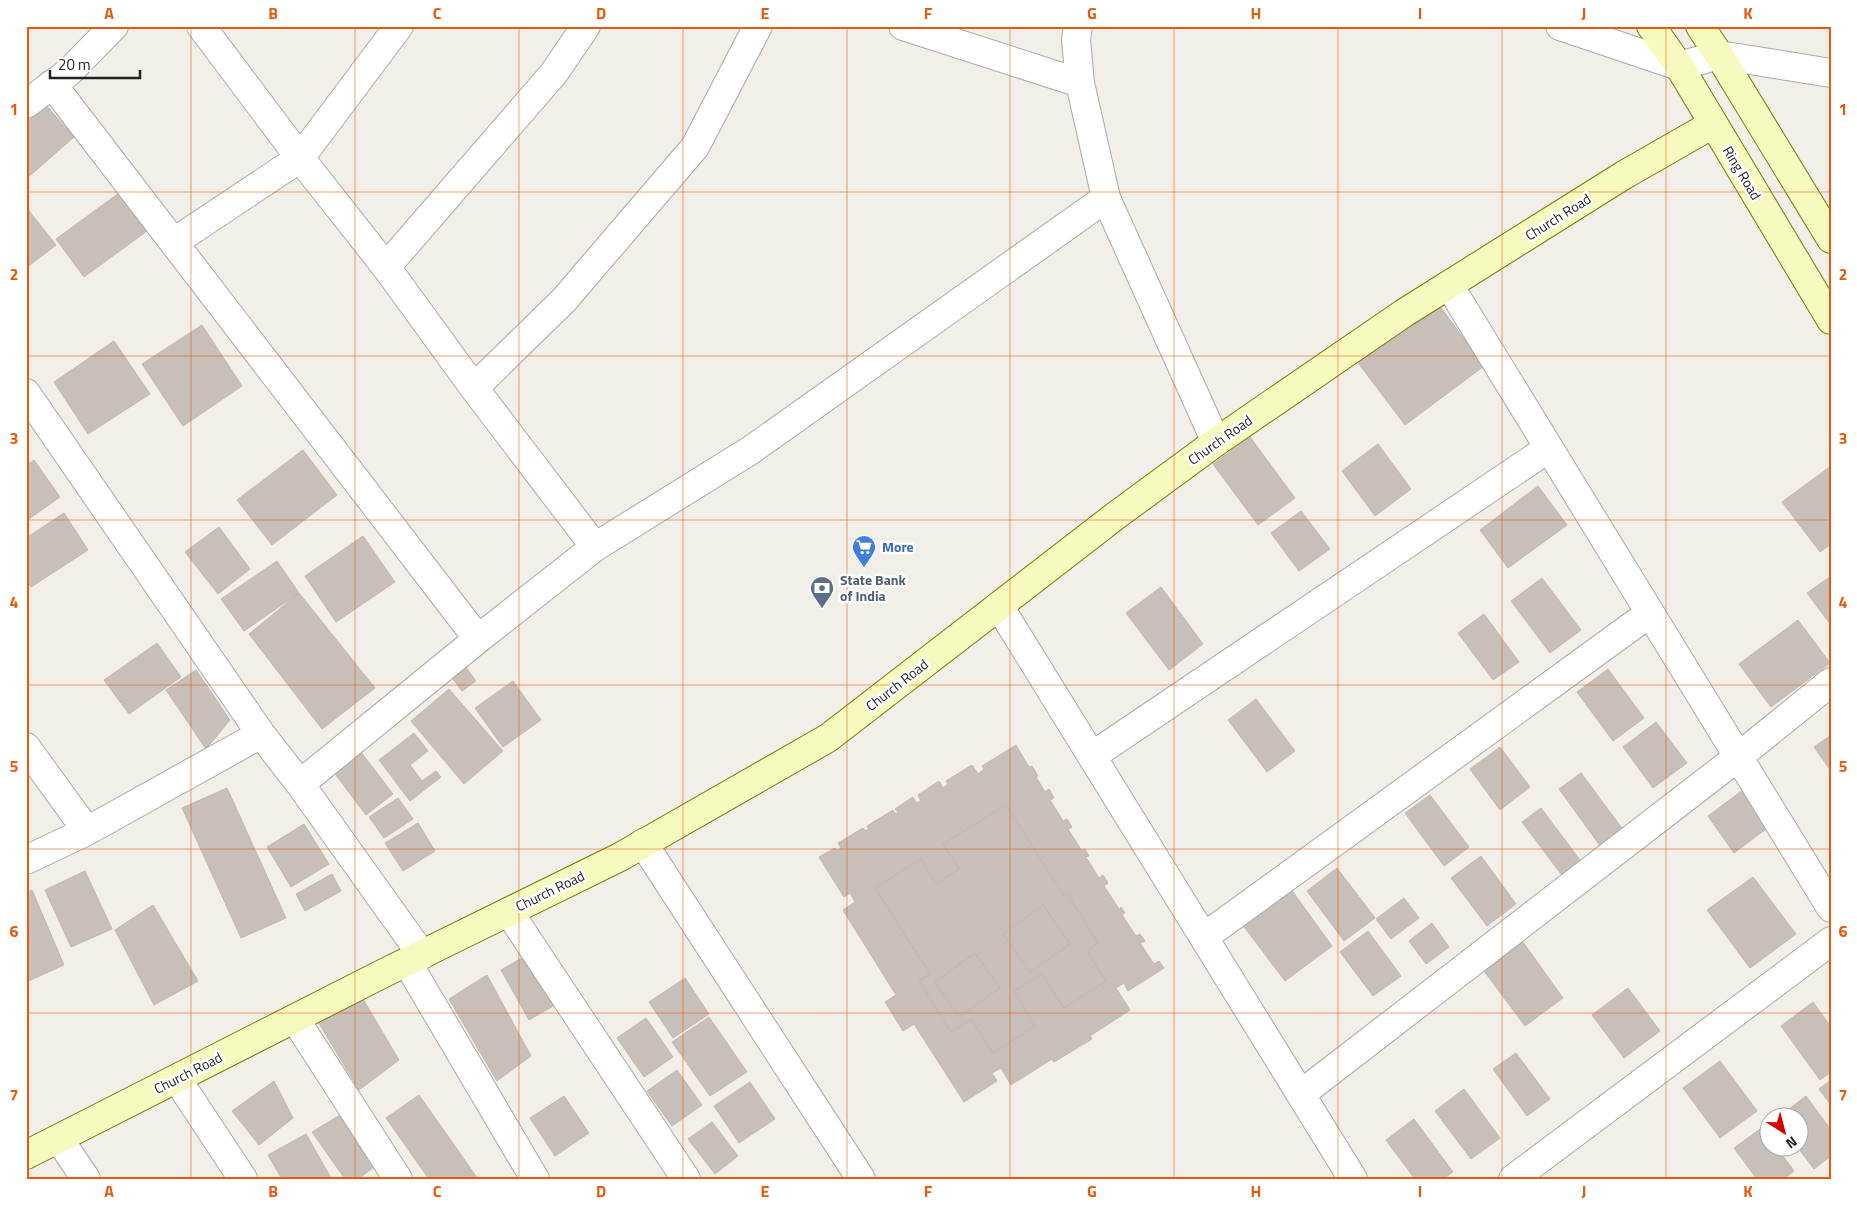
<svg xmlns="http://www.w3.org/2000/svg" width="1857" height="1205" font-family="'Titillium Web',sans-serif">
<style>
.building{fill:#c7bfb8;stroke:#c4b6ab}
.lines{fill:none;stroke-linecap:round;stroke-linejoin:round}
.minor-casing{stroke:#a9a9a9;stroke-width:30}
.tertiary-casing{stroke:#a9a9a9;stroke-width:30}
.secondary-casing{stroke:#707d05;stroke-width:30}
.minor{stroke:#fff;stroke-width:28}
.tertiary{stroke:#fff;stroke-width:28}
.secondary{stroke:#f7fabf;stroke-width:28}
.grid{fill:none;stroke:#e8590c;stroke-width:1;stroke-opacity:0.55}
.labels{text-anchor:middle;stroke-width:5;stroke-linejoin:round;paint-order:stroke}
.street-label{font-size:14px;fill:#222;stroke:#fff}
.shop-label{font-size:14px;font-weight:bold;fill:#366cbe;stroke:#fff;text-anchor:start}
.service-label{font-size:14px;font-weight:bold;fill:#4e5e75;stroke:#fff;text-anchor:start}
.neatline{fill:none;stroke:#e8590c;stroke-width:2}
.grid-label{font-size:16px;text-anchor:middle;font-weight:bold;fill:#e8590c}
</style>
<rect width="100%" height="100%" fill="#f2efe9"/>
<path class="building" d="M46 105 74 137 26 179V123Z
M119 193 147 231 84 277 56 239Z
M26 207 56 245 26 268Z
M1436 301 1484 366 1405 425 1356 360Z
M202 325 242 386 183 426 142 364Z
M114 341 150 394 88 434 54 382Z
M1250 437 1295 498 1258 525 1213 464Z
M1378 444 1411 489 1375 516 1342 471Z
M303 450 337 495 272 545 237 500Z
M34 460 60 497 26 521V466Z
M1831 466V544L1820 552 1782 502Z
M1538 486 1567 525 1508 568 1480 530Z
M1301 511 1330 549 1299 571 1271 533Z
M64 513 88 550 31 587 26 579V538Z
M219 527 250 569 218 594 185 552Z
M363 536 395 582 336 622 305 576Z
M277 561 299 593 244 631 221 599Z
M1831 576V625L1807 593Z
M1542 578 1581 630 1550 653 1511 601Z
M1161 587 1203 644 1169 670 1126 613Z
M299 593 375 688 322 729 249 634Z
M1484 614 1519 662 1493 680 1458 633Z
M1798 620 1830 663 1771 707 1739 664Z
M157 643 181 677 129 714 104 680Z
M464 665 476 681 462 691 450 675Z
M1608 669 1644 718 1613 741 1577 692Z
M196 670 230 720 206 749 166 690Z
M513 681 541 720 503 747 475 708Z
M449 689 503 751 464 784 411 721Z
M1256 699 1295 751 1267 772 1228 720Z
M1656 722 1687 763 1653 788 1623 747Z
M414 733 428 751 410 765 422 781 436 771 441 777 410 801 379 760Z
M1831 735V771L1814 747Z
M1016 745 1029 767 1032 766 1038 776 1036 777 1045 792 1049 789 1054 798 1050 800 1063 821 1067 819 1072 827 1068 829 1082 851 1085 849 1089 856 1086 857 1099 878 1103 875 1108 883 1104 886 1119 909 1121 907 1125 913 1122 915 1136 936 1140 934 1145 941 1140 943 1154 964 1159 961 1164 968 1128 991 1124 983 1116 988 1130 1010 1090 1036 1092 1039 1054 1062 1052 1059 1011 1085 1001 1068 992 1073 997 1081 964 1102 914 1024 903 1031 885 1002 896 995 843 910 855 902 850 893 844 897 819 857 835 848 837 851 841 848 838 843 863 828 865 831 869 829 867 826 893 810 895 814 898 812 895 809 913 797 916 803 921 801 918 795 939 781 943 788 948 784 946 781 972 765 978 774 984 769 982 766Z
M357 747 393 794 366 815 330 767Z
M1500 747 1530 787 1500 810 1470 769Z
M1581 773 1624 831 1601 847 1559 789Z
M227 788 286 918 241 938 182 808Z
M1743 790 1770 826 1734 853 1708 816Z
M1430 795 1469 847 1444 866 1405 813Z
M398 798 413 819 384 838 369 817Z
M1006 805 1064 896 1067 893 1098 943 1087 951 1106 981 1064 1008 1042 974 1014 991 1035 1026 993 1053 971 1019 951 1032 919 981 930 974 875 888 921 859 936 884 959 869 943 844Z
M1541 808 1583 864 1564 878 1522 822Z
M418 823 435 851 403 871 385 843Z
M304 824 329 864 291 887 267 847Z
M1481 856 1516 904 1487 926 1451 878Z
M1337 868 1375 918 1344 941 1307 891Z
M85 871 112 929 71 947 45 890Z
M332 874 341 891 305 911 296 894Z
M1753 877 1796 934 1750 968 1707 910Z
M1290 888 1332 946 1285 981 1242 924Z
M32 890 64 965 26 982V893Z
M1404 898 1419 918 1391 939 1376 919Z
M153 905 198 981 154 1005 115 930Z
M1043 905 1070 944 1030 972 1003 934Z
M1432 923 1449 947 1426 964 1409 941Z
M1368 931 1401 976 1373 996 1340 952Z
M1520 938 1563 998 1525 1026 1481 967Z
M532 952 560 1002 529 1020 501 970Z
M975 953 1000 988 959 1017 935 982Z
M487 975 531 1056 497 1081 449 999Z
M685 978 709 1014 673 1038 649 1002Z
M1628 988 1660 1031 1624 1058 1592 1015Z
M360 994 399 1060 359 1090 317 1020Z
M1813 1002 1831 1027V1072L1820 1080 1781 1026Z
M709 1017 747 1072 710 1096 672 1042Z
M646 1018 673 1057 644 1077 617 1038Z
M1516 1053 1550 1099 1527 1116 1493 1069Z
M1720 1061 1757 1111 1720 1138 1683 1088Z
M677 1070 702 1105 672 1126 647 1091Z
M1831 1080V1105L1819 1089Z
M274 1081 293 1118 259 1145 232 1111Z
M750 1082 775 1119 739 1143 714 1106Z
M1464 1089 1500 1138 1471 1159 1435 1111Z
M419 1095 478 1179H429L386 1118Z
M564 1096 589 1133 555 1156 530 1118Z
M1806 1096 1831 1130V1156L1814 1169 1798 1148H1800V1118H1777Z
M347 1111 378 1164 358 1179H345L312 1132Z
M1414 1119 1453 1172 1443 1179H1415L1386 1140Z
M712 1122 738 1156 715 1174 688 1139Z
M1763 1127 1770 1137V1148H1777L1794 1171 1783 1179H1757L1734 1148Z
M306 1134 331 1178 282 1179 268 1155Z"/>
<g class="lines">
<g class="minor-casing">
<path id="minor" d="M201 26 300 158 386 267 474 388 595 547
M903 26 1080 83
M1078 26 1076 40 1080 83 1106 198 1216 442
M1560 26 1679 66
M52 84 478 639
M26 104 69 72 114 26
M174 242 300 158 399 26
M386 267 554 73 586 26
M1449 285 1831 908
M474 388 564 300 695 147 758 26
M26 393 261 734 300 784 422 955
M999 606 1353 1179
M26 747 87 831
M1092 756 1549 448
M300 784 478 639 595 547 751 450 1106 198
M643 843 861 1179
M26 860 87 831 261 734
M509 912 686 1179
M1204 937 1650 613
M407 962 535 1179
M295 1019 398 1179
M177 1079 243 1179
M1301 1094 1738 757 1831 682
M59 1139 86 1179
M1513 1179 1831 941"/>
</g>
<g class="tertiary-casing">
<path id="tertiary" d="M1679 66 1719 55 1831 73"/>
</g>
<g class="secondary-casing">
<path id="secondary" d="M1651 26 1679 66 1831 320
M1700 26 1719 55 1831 239
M26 1155 382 974 620 857 828 738 1118 514 1216 442 1404 313 1624 175 1713 124"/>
</g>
<use href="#minor" class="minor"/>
<use href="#tertiary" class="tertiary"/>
<use href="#secondary" class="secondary"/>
</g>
<path class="grid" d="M191 26V1179M355 26V1179M519 26V1179M683 26V1179M847 26V1179M1010 26V1179M1174 26V1179M1338 26V1179M1502 26V1179M1666 26V1179M26 192H1831M26 356H1831M26 520H1831M26 685H1831M26 849H1831M26 1013H1831"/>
<defs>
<g id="supermarket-pin" transform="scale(1.25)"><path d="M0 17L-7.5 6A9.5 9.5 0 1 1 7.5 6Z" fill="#3f7fe0" stroke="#fff"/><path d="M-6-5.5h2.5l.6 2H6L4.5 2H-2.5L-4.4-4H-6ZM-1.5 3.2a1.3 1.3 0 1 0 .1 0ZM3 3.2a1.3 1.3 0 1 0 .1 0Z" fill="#fff"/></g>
<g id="bank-pin" transform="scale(1.25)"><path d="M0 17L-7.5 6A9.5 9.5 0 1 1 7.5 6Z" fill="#5c6f8a" stroke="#fff"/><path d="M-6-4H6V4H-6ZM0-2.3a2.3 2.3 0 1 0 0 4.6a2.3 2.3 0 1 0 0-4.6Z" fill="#fff"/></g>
</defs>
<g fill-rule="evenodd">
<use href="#supermarket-pin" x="864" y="547"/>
<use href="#bank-pin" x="822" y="588"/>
</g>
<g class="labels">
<g class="street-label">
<text transform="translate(1742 173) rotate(59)" y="5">Ring Road</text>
<text transform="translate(1558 217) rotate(-32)" y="5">Church Road</text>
<text transform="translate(1220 440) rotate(-35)" y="5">Church Road</text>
<text transform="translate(897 685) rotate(-38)" y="5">Church Road</text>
<text transform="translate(550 891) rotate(-26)" y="5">Church Road</text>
<text transform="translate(188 1073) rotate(-27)" y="5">Church Road</text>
</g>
<g class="shop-label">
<text x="882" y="552">More</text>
</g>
<g class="service-label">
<text x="840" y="585">State Bank<tspan x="840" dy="16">of India</tspan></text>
</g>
</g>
<rect width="1857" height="1205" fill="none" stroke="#ffffff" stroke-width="55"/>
<g transform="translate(1784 1132) rotate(144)"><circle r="24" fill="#ffffff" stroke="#a7a7a7"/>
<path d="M0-4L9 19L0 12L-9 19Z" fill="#d40000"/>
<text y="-8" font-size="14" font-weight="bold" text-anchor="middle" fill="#222222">N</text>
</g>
<path d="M50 70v8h90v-8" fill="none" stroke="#222222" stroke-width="2.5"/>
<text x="58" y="70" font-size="15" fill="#222222" stroke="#ffffff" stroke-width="4" paint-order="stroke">20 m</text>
<rect x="28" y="28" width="1802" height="1150" class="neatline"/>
<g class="grid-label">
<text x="109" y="19">A</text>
<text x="273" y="19">B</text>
<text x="437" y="19">C</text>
<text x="601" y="19">D</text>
<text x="765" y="19">E</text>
<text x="928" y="19">F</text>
<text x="1092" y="19">G</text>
<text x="1256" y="19">H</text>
<text x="1420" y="19">I</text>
<text x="1584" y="19">J</text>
<text x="1748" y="19">K</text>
<text x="14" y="115">1</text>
<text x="1843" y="115">1</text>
<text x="14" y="280">2</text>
<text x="1843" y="280">2</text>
<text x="14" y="444">3</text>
<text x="1843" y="444">3</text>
<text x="14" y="608">4</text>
<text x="1843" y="608">4</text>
<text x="14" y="772">5</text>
<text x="1843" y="772">5</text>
<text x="14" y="937">6</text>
<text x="1843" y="937">6</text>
<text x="14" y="1101">7</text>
<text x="1843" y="1101">7</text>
<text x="109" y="1197">A</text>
<text x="273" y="1197">B</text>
<text x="437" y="1197">C</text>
<text x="601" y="1197">D</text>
<text x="765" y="1197">E</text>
<text x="928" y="1197">F</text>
<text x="1092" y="1197">G</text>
<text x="1256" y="1197">H</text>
<text x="1420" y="1197">I</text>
<text x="1584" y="1197">J</text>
<text x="1748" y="1197">K</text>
</g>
</svg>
